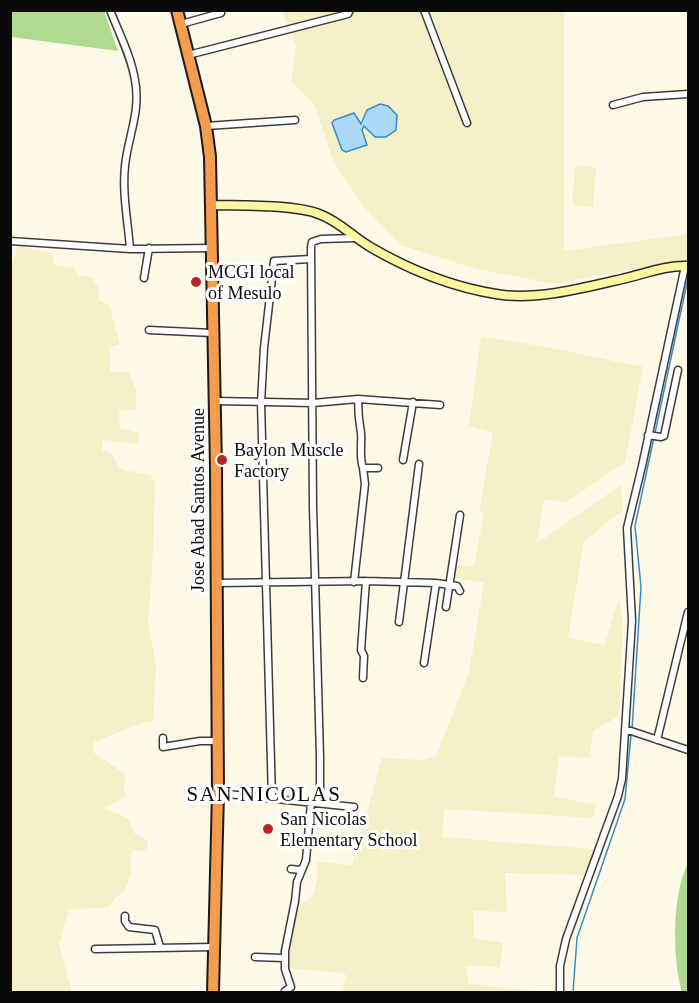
<svg xmlns="http://www.w3.org/2000/svg" width="699" height="1003" font-family="Georgia,serif">
<style>
.farmland{fill:#f4f0c8}
.forest{fill:#b1d991}
.water{fill:#acd9f6;stroke:#338ecd;stroke-width:1.5}
.lines{fill:none;stroke-linecap:round;stroke-linejoin:round}
.stream{stroke:#338ecd;stroke-width:1.5}
.street-casing{stroke:#3d3d3d;stroke-width:9}
.secondary-casing{stroke:#2c2c2c;stroke-width:11}
.highway-casing{stroke:#1b1b1b;stroke-width:14}
.street{stroke:#fff;stroke-width:6}
.secondary{stroke:#fff6a2;stroke-width:8}
.highway{stroke:#f59c4e;stroke-width:10}
.poi-dot{fill:#b92328;stroke:#fff;stroke-width:2}
.labels{text-anchor:middle;stroke-width:6;stroke-linejoin:round;paint-order:stroke}
.poi-label{font-size:18px;fill:#0a0a0a;stroke:#fff;text-anchor:start}
.street-label{font-size:18px;fill:#0a0a0a;stroke:#fff}
.quarter-label{font-size:21px;letter-spacing:1.5px;fill:#0a0a0a;stroke:#fff}
</style>
<rect width="100%" height="100%" fill="#fffae7"/>
<path class="farmland" d="M282 11H564V251L688 234V264L668 263 555 284 476 269 400 245 365 209 333 161 314 104 291 81 296 46Z
M578 165 593 167 596 169 593 207 575 206 572 203 575 168Z
M18 246 53 253 54 265 74 268 78 276 92 277 99 289V300L109 305 120 344 110 347V371L129 373 136 389V409L119 411 120 428 139 433 138 444 103 440 102 450 112 454 118 466 124 470 151 475 155 484 152 573 148 621 156 665 153 721 142 723 94 742 93 752 125 774 124 791 126 796 104 808 128 818 135 834 148 841 147 851 133 850 131 859V874L124 893 116 897 109 907 69 910 59 945 72 992H11L10 270Z
M481 336 552 348 643 367 625 462 565 503 544 499 537 543 621 485 623 510 584 541 568 638 604 645 619 598 623 622 619 716 593 731 590 758 559 757 554 797 596 804 593 818 444 809 443 837 595 849 588 875 505 873 507 912 473 911 474 938 503 943 500 967 466 966 469 984 546 992H342L346 975 342 973 286 968 282 943 302 903 313 896 317 882V862L352 865 382 758 422 760 436 756 469 672 484 583 454 578 455 565 474 567 484 513 479 511 493 432 469 426Z"/>
<path class="forest" d="M11 10 104 11 118 51 11 37Z
M687 865 688 992H682C672 959 672 897 687 865Z"/>
<path class="water" d="M380 104 388 106 397 115 396 130 386 137H375L364 126 362 130 367 145 346 152 342 150 332 123 334 120 354 113 361 124 367 110Z"/>
<g class="lines">
<path class="stream" d="M655 433 688 278
M632 730 641 587 635 526 654 437
M573 992 577 938 625 799 631 735"/>
<g class="street-casing">
<path id="street" d="M110 10C119 33 131 56 135 80 141 112 128 136 125 166 122 193 128 222 130 249
M424 10 467 123
M181 24 221 13
M188 55 348 14 350 10
M613 105 643 97 688 94
M206 126 295 120
M10 241 130 249 211 248
M144 278 149 248
M149 330 212 333
M358 399C358 411 359 422 361 433 362 445 359 456 363 468H378
M214 401 313 403 358 399 440 405
M648 435 661 437 664 436 678 370
M403 460 413 402
M354 582 365 484 363 468
M216 583 366 581 436 583 457 586 460 591
M446 607 460 515
M399 622 419 464
M424 663 436 583
M363 678 364 656 361 650 366 581
M625 729 688 750
M163 738V747L200 741H216
M657 740 688 612
M218 793 354 807
M272 799 261 403 264 348 274 261 311 259
M320 803V756L313 506 311 247 312 242 321 239 355 238
M291 869 301 870
M125 916V921L129 927 155 930 160 947
M95 949 214 947
M255 957 284 958
M285 991 291 987 285 969V951L295 901 297 882 306 860 311 802
M560 992V966L566 939 618 796 622 779 632 621 627 528 642 466 685 266"/>
</g>
<g class="secondary-casing">
<path id="secondary" d="M210 205C240 206 293 204 319 214 339 221 354 238 372 248 410 270 453 287 496 294 534 301 584 288 622 279 644 274 666 265 688 266"/>
</g>
<g class="highway-casing">
<path id="highway" d="M177 10 206 126 210 157 216 468 218 793 213 992"/>
</g>
<use href="#street" class="street"/>
<use href="#secondary" class="secondary"/>
<use href="#highway" class="highway"/>
</g>
<g class="poi-dot">
<circle cx="196" cy="282" r="6"/>
<circle cx="222" cy="460" r="6"/>
<circle cx="268" cy="829" r="6"/>
</g>
<g class="labels">
<g class="poi-label">
<text x="208" y="278">MCGI local<tspan x="208" dy="21">of Mesulo</tspan></text>
<text x="234" y="456">Baylon Muscle<tspan x="234" dy="21">Factory</tspan></text>
<text x="280" y="825">San Nicolas<tspan x="280" dy="21">Elementary School</tspan></text>
</g>
<g class="street-label">
<text transform="translate(198 500) rotate(-90)" y="6">Jose Abad Santos Avenue</text>
</g>
<g class="quarter-label">
<text x="264" y="801">SAN NICOLAS</text>
</g>
</g>
<rect width="699" height="1003" fill="none" stroke="#0a0a0a" stroke-width="24"/>
</svg>
